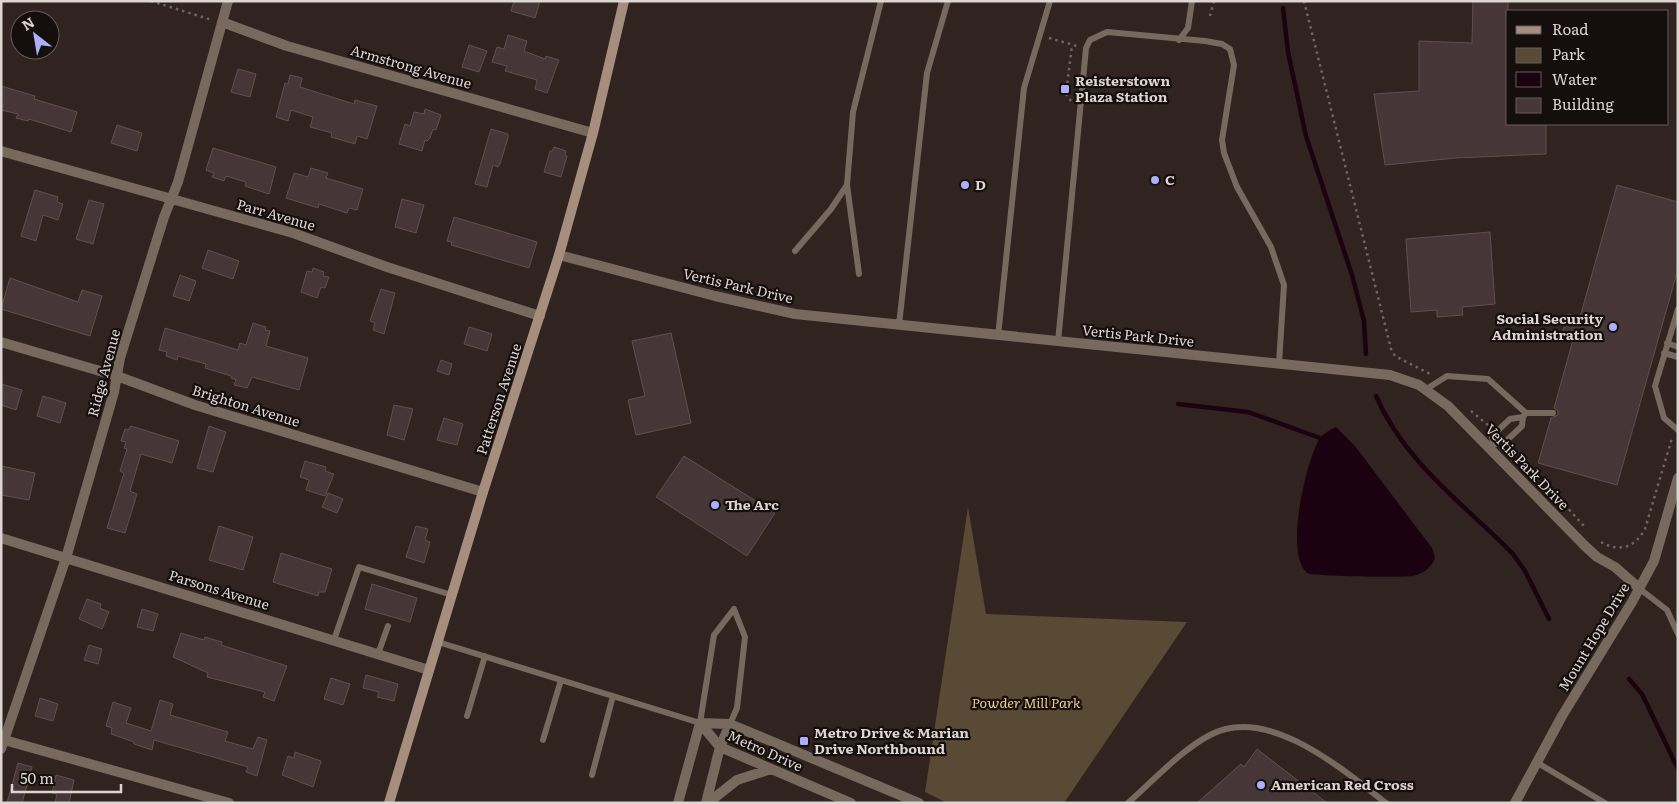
<svg xmlns="http://www.w3.org/2000/svg" width="1679" height="804" font-family="Literata,serif">
<style>
.green{fill:#584a34}
.water{fill:#1c0210}
.lines{fill:none;stroke-linecap:round;stroke-linejoin:round}
.stream{stroke:#1c0210;stroke-width:4.5}
.building{fill:#463638;stroke:#604f51}
.path{stroke:#706460;stroke-width:2.5;stroke-dasharray:2.5 4;stroke-linecap:butt}
.service{stroke:#78695f;stroke-width:6}
.minor{stroke:#78695f;stroke-width:10}
.secondary{stroke:#a68e7e;stroke-width:10}
.poi-dot{fill:#acaffb;stroke:#140e0c;stroke-width:2}
.labels{text-anchor:middle;stroke-width:4.5;stroke-linejoin:round;paint-order:stroke}
.street-label{font-size:14px;fill:#ded4d2;stroke:#140e0c}
.poi-label{font-size:14px;font-weight:bold;fill:#ded4d2;stroke:#140e0c;text-anchor:start}
.park-label{font-size:14px;font-style:italic;fill:#eec88f;stroke:#140e0c}
</style>
<rect width="100%" height="100%" fill="#31231f"/>
<path class="green" d="M968 507 986 614 1187 622 1064 803H947L925 792Z"/>
<path class="water" d="M1336 427 1355 446 1432 548 1435 558C1432 567 1423 574 1413 576 1402 578 1311 576 1307 573 1284 554 1306 460 1320 438 1324 433 1330 430 1336 427Z"/>
<g class="lines">
<path class="stream" d="M1283 8 1288 52 1306 136 1352 275 1364 321 1366 354
M1376 396C1405 463 1464 504 1513 554L1525 571 1549 619
M1178 404 1248 412 1320 438
M1629 679 1642 694 1678 769"/>
</g>
<path class="building" d="M514 1H540L535 18 511 11Z
M1473 1H1508V124H1546V154L1456 158 1385 165 1374 94 1419 91V41L1472 43Z
M508 35 527 41 524 51 545 59 546 56 559 60 547 93 535 89 537 80 505 71 507 66 492 62 497 47 504 49Z
M469 45 487 51 479 72 462 67Z
M238 69 256 74 250 97 231 92Z
M290 75 302 78 300 87 354 104 355 100 377 106 367 139 357 136 355 144 331 137 332 133 310 127 313 117 291 110 288 121 276 117 285 83 288 84Z
M1 86 35 96 34 99 77 112 71 132 29 119 28 121 16 118 18 114 1 110Z
M425 109 441 115 436 130 433 129 430 138 427 141 425 140 422 151 399 144 405 124 410 126 414 112 424 114Z
M117 125 142 133 137 151 111 143Z
M491 129 508 134V138L500 164 498 167 493 165 487 187 475 184Z
M554 147 566 151 565 155 567 156 561 177 544 172 550 151H552Z
M213 148 276 167 269 194 245 186 246 182 226 176 224 181 212 177 214 173 206 170Z
M311 168 328 173 326 178 363 189 357 210 349 208 347 213 319 204 318 208 286 198 294 173 308 177Z
M1617 185 1678 202V269L1617 485 1538 463 1551 418 1558 415V411L1554 408 1573 340 1561 337 1568 314 1580 317Z
M35 190 58 197 57 202 63 204 58 220 43 215 36 241 21 236Z
M402 199 424 205 416 233 395 227Z
M89 200 104 204 93 244 76 239Z
M454 217 537 242 529 268 451 245 452 242 447 241Z
M1490 232 1495 304 1462 307 1463 315 1437 317V310L1411 312 1406 239Z
M208 250 239 261 233 279 202 268Z
M313 268 324 272 323 276 329 277 325 288 321 287 317 298 301 292 307 271 312 272Z
M180 275 196 281 189 301 173 296Z
M10 278 78 302 82 290 102 296 90 336 1 309Z
M381 289 395 293 384 334 373 330 375 323 370 321Z
M253 323 266 327 265 330 270 331 266 346 308 358 299 390 252 377 247 388 234 385 236 380 231 378V376L205 368 206 364 178 356 177 360 166 356 167 352 159 350 165 328 238 350 240 343 246 345Z
M469 327 492 334 487 351 464 344Z
M671 333 691 423 636 435 628 400 645 396 632 341Z
M441 360 452 364 449 375 437 371Z
M1 384 22 390 16 410 1 405Z
M43 396 66 403 60 423 37 416Z
M394 405 413 409 404 440 387 435Z
M444 418 463 424 457 445 437 440Z
M131 426 179 441 172 463 141 454 130 491 137 494 125 533 107 528 124 473 120 471 127 449 124 448 126 442 121 441 125 429 128 430Z
M209 426 226 432 213 472 197 468Z
M684 456 775 513 747 556 656 497Z
M305 461 326 467 325 471 334 474 325 496 306 490 309 480 300 477Z
M1 466 35 473 29 500 1 495Z
M328 493 343 499 337 513 322 507Z
M219 526 253 537 243 570 209 560Z
M416 526 428 529 425 540 430 542 424 563 406 557Z
M281 553 332 569 325 592H319L318 596 273 582Z
M372 584 417 598 410 622 365 609Z
M87 599 101 604 100 608 109 612 102 629 79 619Z
M142 609 158 614 153 631 137 627Z
M181 633 204 640 205 637 222 642 221 645 287 666 274 701 263 697 265 692 207 677 208 673 173 657Z
M89 645 102 649 98 664 84 660Z
M366 675 398 684 394 701 377 697 379 692 363 688Z
M331 678 350 684 343 705 324 699Z
M40 698 58 704 53 721 35 716Z
M160 700 173 704 170 715 228 732 225 741 253 749 258 737 267 740 257 776 246 772 248 767 154 740 152 750 134 744V742L111 734 112 728 106 726 113 702 131 708 126 723 151 731Z
M1257 749 1327 803H1197L1241 764 1244 767Z
M295 752 321 761 313 787 282 775 288 756 294 758Z
M18 763 32 767 22 803H7Z
M56 775 74 780 69 803H55L57 794 52 793Z"/>
<g class="lines">
<path class="path" d="M151 1 212 20
M1304 1 1391 349 1395 356 1432 375
M1210 16 1214 1
M1049 38 1077 46
M1071 101 1066 94 1072 45
M1471 411 1488 425
M1512 447 1584 526
M1601 542C1620 553 1635 547 1645 529L1672 438"/>
<path class="service" d="M1179 40 1188 28 1192 1
M795 251 831 209 847 185
M859 274 847 185 853 112 881 1
M1678 309 1655 386 1664 418 1678 430
M899 325 927 73 948 1
M998 336 1024 88 1050 1
M1058 342 1086 48 1090 40 1107 32 1205 41 1222 44 1230 49 1234 65 1222 140 1224 153 1237 187 1271 247 1284 285 1279 363
M1667 343 1678 347
M1664 353 1678 357
M1425 390 1447 376 1488 379 1526 413H1553
M1493 444H1503L1522 426 1523 417 1526 413
M1493 444 1492 436 1510 419 1523 417
M1640 589 1667 610 1678 634
M334 640 359 567 452 595
M438 642 700 723 714 635 734 609 745 637 737 708 730 724
M378 654 388 626
M467 716 485 656
M543 740 561 680
M1536 762 1605 803
M592 775 613 696
M1128 803C1154 780 1180 751 1210 735 1268 704 1343 770 1386 803"/>
<path class="minor" d="M222 22 287 46 593 133
M1 151 293 233 387 267 540 316
M559 255 715 296 795 314 1390 375 1419 385 1448 406 1585 546 1597 557 1615 567 1640 589
M1 342 117 376 195 405 483 492
M1 538 429 670
M700 723 730 724 919 803
M700 723 720 747 851 803
M1 739 229 803
M1 749 66 558 114 392 120 358 164 217 178 182 228 1
M678 803 700 723
M706 803 720 747 730 724
M708 803 737 780 771 769
M1515 803 1562 716 1632 602 1654 561 1678 478"/>
<path class="secondary" d="M389 803 483 492 559 255 593 133 624 1"/>
</g>
<g class="poi-dot">
<rect x="1060" y="84" width="10" height="10" rx="2.5"/>
<circle cx="1155" cy="180" r="5"/>
<circle cx="965" cy="185" r="5"/>
<circle cx="1613" cy="327" r="5"/>
<circle cx="715" cy="505" r="5"/>
<rect x="799" y="736" width="10" height="10" rx="2.5"/>
<circle cx="1261" cy="785" r="5"/>
</g>
<g class="labels">
<g class="street-label">
<text transform="translate(411 67) rotate(16)" y="5">Armstrong Avenue</text>
<text transform="translate(276 215) rotate(16)" y="5">Parr Avenue</text>
<text transform="translate(738 286) rotate(13)" y="5">Vertis Park Drive</text>
<text transform="translate(1138 336) rotate(6)" y="5">Vertis Park Drive</text>
<text transform="translate(104 373) rotate(-75)" y="5">Ridge Avenue</text>
<text transform="translate(499 399) rotate(-72)" y="5">Patterson Avenue</text>
<text transform="translate(246 406) rotate(17)" y="5">Brighton Avenue</text>
<text transform="translate(1527 467) rotate(46)" y="5">Vertis Park Drive</text>
<text transform="translate(219 590) rotate(17)" y="5">Parsons Avenue</text>
<text transform="translate(1594 637) rotate(-59)" y="5">Mount Hope Drive</text>
<text transform="translate(765 751) rotate(24)" y="5">Metro Drive</text>
</g>
<g class="poi-label">
<text x="1075" y="86">Reisterstown<tspan x="1075" dy="16">Plaza Station</tspan></text>
<text x="1165" y="185">C</text>
<text x="975" y="190">D</text>
<text x="1603" y="324" text-anchor="end">Social Security<tspan x="1603" dy="16">Administration</tspan></text>
<text x="725" y="510">The Arc</text>
<text x="814" y="738">Metro Drive &amp; Marian<tspan x="814" dy="16">Drive Northbound</tspan></text>
<text x="1271" y="790">American Red Cross</text>
</g>
<g class="park-label">
<text x="1026" y="708">Powder Mill Park</text>
</g>
</g>
<rect width="1679" height="804" fill="none" stroke="#ded4d2" stroke-width="5"/>
<rect x="1506" y="10" width="162" height="115" fill="#140e0c" stroke="#655d5b"/>
<rect x="1516" y="26" width="25" height="8" fill="#a68e7e" stroke="#655d5b"/>
<text x="1552" y="35" font-size="15" fill="#ded4d2">Road</text>
<rect x="1516" y="48" width="25" height="15" fill="#584a34" stroke="#655d5b"/>
<text x="1552" y="60" font-size="15" fill="#ded4d2">Park</text>
<rect x="1516" y="72" width="25" height="15" fill="#1c0210" stroke="#655d5b"/>
<text x="1552" y="85" font-size="15" fill="#ded4d2">Water</text>
<rect x="1516" y="98" width="25" height="15" fill="#463638" stroke="#655d5b"/>
<text x="1552" y="110" font-size="15" fill="#ded4d2">Building</text>
<g transform="translate(35 35) rotate(329)"><circle r="24" fill="#140e0c" stroke="#655d5b"/>
<path d="M0-4L9 19L0 12L-9 19Z" fill="#acaffb"/>
<text y="-8" font-size="14" font-weight="bold" text-anchor="middle" fill="#ded4d2">N</text>
</g>
<path d="M12 784v8h109v-8" fill="none" stroke="#ded4d2" stroke-width="2.5"/>
<text x="20" y="784" font-size="15" fill="#ded4d2" stroke="#140e0c" stroke-width="4" paint-order="stroke">50 m</text>
</svg>
